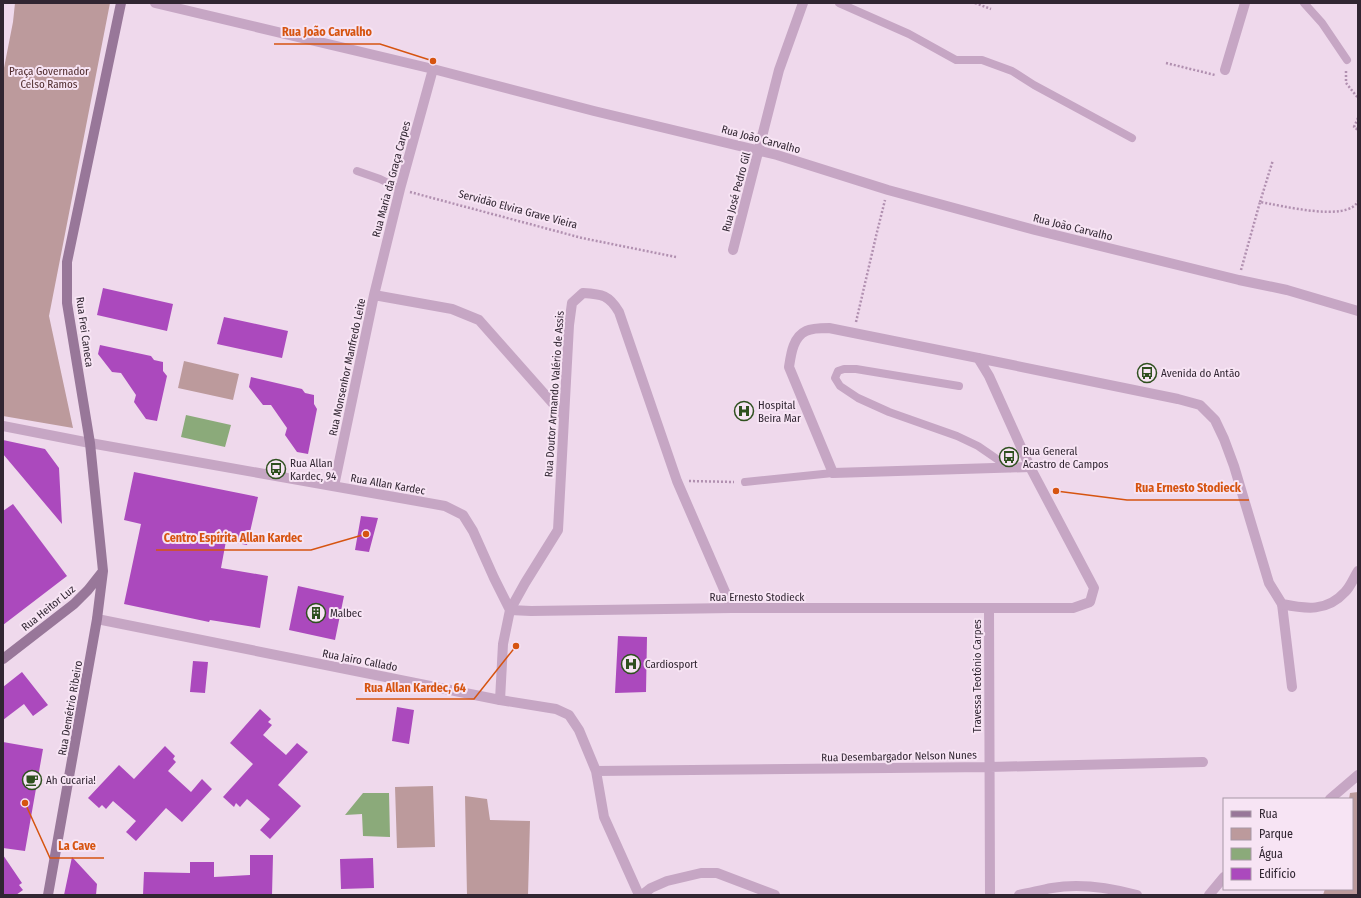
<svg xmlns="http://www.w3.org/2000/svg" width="1361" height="898" font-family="'Fira Sans Condensed',sans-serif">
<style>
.green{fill:#bc9a9c}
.water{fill:#8baa7a}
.building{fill:#ab49bd}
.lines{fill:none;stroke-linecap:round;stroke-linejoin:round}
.path{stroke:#b190b0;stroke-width:2.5;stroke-dasharray:2 2;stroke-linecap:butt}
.service{stroke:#c6a6c4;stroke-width:8}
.minor{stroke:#c6a6c4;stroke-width:10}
.tertiary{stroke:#c6a6c4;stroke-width:10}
.secondary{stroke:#987799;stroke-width:10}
.labels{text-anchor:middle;stroke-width:4;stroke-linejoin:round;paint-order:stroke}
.park-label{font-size:11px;fill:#4f2c2d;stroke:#f7e4f4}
.street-label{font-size:11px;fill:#312632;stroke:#f7e4f4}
.poi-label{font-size:11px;fill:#312632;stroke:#f7e4f4;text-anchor:start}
.leader{fill:none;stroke:#d65410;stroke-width:1.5}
.callout-dot{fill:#d65410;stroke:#f7e4f4;stroke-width:1.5}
.callout-label{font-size:12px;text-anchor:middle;font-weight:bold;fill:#d65410;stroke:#f7e4f4;stroke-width:4;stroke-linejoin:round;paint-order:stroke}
</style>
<rect width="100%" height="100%" fill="#efd9ec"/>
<path class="green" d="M15 3H110L49 316 73 428 3 416V73L13 22Z
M184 361 239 374 233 400 178 388Z
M433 786 435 847 397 848 395 787Z
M1358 792V895H1323L1325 889H1352V799H1349L1350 793Z
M465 796 487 799 490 820 530 821 528 895H467Z"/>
<path class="water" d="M186 415 231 425 225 447 181 437Z
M363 793H389L390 837 363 836 362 814 345 815Z"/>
<path class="building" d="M103 288 173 304 167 331 97 315Z
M224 317 288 331 282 358 217 344Z
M100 345 151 356 154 360 163 362V371L167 376 157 421 146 419 134 402 136 395 121 373 112 372 98 354Z
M251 377 302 389 305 393 314 395V404L317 409 308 454 297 452 285 435 287 428 271 405H263L249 387Z
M3 440 45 449 59 468 62 524 3 454Z
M134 472 258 497 247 545 226 541 221 568 268 576 260 628 210 620 209 622 124 604 141 524 124 520Z
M13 504 67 576 3 625V511Z
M361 516 378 518 369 552 355 550Z
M298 586 344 596 335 640 289 630Z
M618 636 647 637 646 692 615 693Z
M193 661 208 662 205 693 190 692Z
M22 672 48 705 33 716 24 704 3 720V687Z
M397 707 414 710 409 744 392 741Z
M260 709 271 719 268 722 272 725 263 735 286 755 297 743 308 752 278 785 301 806 270 839 260 830 270 819 247 799 240 807 236 803 234 807 223 797 253 764 230 743Z
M3 742 43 749 25 851 3 848Z
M165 746 175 756 173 759 176 762 168 771 191 792 202 779 212 789 182 822 166 808 136 841 126 832 136 821 113 801 106 809 102 805 99 808 88 798 119 765 134 779Z
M3 855 22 883 19 885 23 890 16 895H3Z
M250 855H273L272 895H143L144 872 190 873V862H214V877L250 875Z
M72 857 97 884 96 895H64Z
M373 858 374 888 341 889 340 859Z"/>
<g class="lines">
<path class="path" d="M975 3 991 9
M1166 63 1215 75
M1346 71V83L1358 98
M1358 118 1354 127 1358 130
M410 192 582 238 676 257
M1260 202 1273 160
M1241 270 1260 202C1280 205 1348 223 1358 201
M856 322 877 232 885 200
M689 481 734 482"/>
<path class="service" d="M839 3 909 34 956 60H982L1012 71 1034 85 1132 138
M1304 3 1322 23 1347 60
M357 171 380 179 400 189
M959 386 856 369H844L838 371 835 378 840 386 858 398 889 412 957 436 978 446 1010 468
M745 482 833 473"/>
<path class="minor" d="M155 3 433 69 594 111 777 155 888 190 1035 230 1239 280 1287 290 1358 311
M1225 70 1245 3
M733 250 779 70 803 3
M374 295 400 189 433 69
M978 358 829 328C822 328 812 328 806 331 793 337 791 354 789 367L833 473 1030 467
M334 486 374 295 452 309 479 320 564 416
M1282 604 1292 687
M989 609 990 895
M510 610 525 583 558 530 569 325 572 303 583 293C602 294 609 295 619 312L677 481 732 608
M500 700 556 709 569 715 579 730 596 771 604 817 639 895
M596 771 990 767 1203 762
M1330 799 1358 775
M642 895 651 888 667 881 701 873H717L775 895
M1019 895C1030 893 1041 890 1052 888 1079 883 1111 888 1137 895
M1209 895 1224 877"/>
<path class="tertiary" d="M978 358 1178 399 1200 405 1215 420 1224 439 1234 466 1269 583 1282 604C1306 609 1327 612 1345 592 1351 586 1354 577 1358 571
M3 426 90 443 445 506 463 515 473 531 494 578 510 610 503 644 500 700 97 619
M510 610 531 611 732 608H1073L1090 602 1094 588 1030 467 989 376 978 358"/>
<path class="secondary" d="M3 659 74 604 88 590 103 571
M48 895 97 619 103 571 90 443 67 303V262L121 3"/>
</g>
<defs>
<g id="bus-ring" transform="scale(1)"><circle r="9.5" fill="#f7e4f4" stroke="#2f501f" stroke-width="1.5"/><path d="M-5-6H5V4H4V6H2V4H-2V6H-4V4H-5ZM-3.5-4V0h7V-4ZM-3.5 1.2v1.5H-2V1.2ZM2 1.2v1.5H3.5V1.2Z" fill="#2f501f"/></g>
<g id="hospital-ring" transform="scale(1)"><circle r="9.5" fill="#f7e4f4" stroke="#2f501f" stroke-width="1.5"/><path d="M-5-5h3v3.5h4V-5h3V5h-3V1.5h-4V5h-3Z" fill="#2f501f"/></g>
<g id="building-ring" transform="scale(1)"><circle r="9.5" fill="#f7e4f4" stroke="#2f501f" stroke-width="1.5"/><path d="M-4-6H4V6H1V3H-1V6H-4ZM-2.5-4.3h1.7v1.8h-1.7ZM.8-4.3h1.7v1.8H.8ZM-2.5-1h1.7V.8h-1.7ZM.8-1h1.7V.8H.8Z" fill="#2f501f"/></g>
<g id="cafe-ring" transform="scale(1)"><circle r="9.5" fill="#f7e4f4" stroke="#2f501f" stroke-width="1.5"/><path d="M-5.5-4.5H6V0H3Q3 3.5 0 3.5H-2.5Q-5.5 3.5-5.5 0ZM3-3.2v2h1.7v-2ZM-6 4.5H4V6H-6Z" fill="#2f501f"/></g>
</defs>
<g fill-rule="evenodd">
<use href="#bus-ring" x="1147" y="373"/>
<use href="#hospital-ring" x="744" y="411"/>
<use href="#bus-ring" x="1009" y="457"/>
<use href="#bus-ring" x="276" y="469"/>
<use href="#building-ring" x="316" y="613"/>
<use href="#hospital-ring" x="631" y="664"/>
<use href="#cafe-ring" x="32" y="780"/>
</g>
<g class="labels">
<g class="park-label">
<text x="49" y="75">Praça Governador<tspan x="49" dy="13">Celso Ramos</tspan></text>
</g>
<g class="street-label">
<text transform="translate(761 139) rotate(15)" y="4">Rua João Carvalho</text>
<text transform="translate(391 179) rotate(-75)" y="4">Rua Maria da Graça Carpes</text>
<text transform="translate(736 192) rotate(-75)" y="4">Rua José Pedro Gil</text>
<text transform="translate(518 209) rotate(15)" y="4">Servidão Elvira Grave Vieira</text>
<text transform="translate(1073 227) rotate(14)" y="4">Rua João Carvalho</text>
<text transform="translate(85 332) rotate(82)" y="4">Rua Frei Caneca</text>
<text transform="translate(347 367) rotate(-78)" y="4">Rua Monsenhor Manfredo Leite</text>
<text transform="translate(554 394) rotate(-86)" y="4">Rua Doutor Armando Valério de Assis</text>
<text transform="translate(388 484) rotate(10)" y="4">Rua Allan Kardec</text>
<text x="757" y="601">Rua Ernesto Stodieck</text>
<text transform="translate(48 608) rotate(-39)" y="4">Rua Heitor Luz</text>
<text transform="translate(360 660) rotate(11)" y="4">Rua Jairo Callado</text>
<text transform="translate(977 676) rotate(-90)" y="4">Travessa Teotônio Carpes</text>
<text transform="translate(70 708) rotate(-80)" y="4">Rua Demétrio Ribeiro</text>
<text transform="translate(899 756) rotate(-1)" y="4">Rua Desembargador Nelson Nunes</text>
</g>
<g class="poi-label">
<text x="1161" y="377">Avenida do Antão</text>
<text x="758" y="409">Hospital<tspan x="758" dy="13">Beira Mar</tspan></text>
<text x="1023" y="455">Rua General<tspan x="1023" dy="13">Acastro de Campos</tspan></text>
<text x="290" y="467">Rua Allan<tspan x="290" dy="13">Kardec, 94</tspan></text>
<text x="330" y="617">Malbec</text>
<text x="645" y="668">Cardiosport</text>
<text x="46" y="784">Ah Cucaria!</text>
</g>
</g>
<path class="leader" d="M433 61L380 44H274M1056 491L1127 500H1249M366 534L311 550H156M516 646L474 699H356M25 803L50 858H104"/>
<g class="callout-dot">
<circle cx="433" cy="61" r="4"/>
<circle cx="1056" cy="491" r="4"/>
<circle cx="366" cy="534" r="4"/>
<circle cx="516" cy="646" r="4"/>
<circle cx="25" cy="803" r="4"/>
</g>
<g class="callout-label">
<text x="327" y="36">Rua João Carvalho</text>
<text x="1188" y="492">Rua Ernesto Stodieck</text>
<text x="233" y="542">Centro Espírita Allan Kardec</text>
<text x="415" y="692">Rua Allan Kardec, 64</text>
<text x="77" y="850">La Cave</text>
</g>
<rect width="1361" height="898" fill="none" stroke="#312632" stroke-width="8"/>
<rect x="1223" y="798" width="130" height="92" fill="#f7e4f4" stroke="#a898a6"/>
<rect x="1231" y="811" width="20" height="6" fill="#987799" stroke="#a898a6"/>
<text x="1259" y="818" font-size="12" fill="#312632">Rua</text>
<rect x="1231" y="828" width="20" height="12" fill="#bc9a9c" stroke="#a898a6"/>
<text x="1259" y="838" font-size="12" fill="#312632">Parque</text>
<rect x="1231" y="848" width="20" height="12" fill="#8baa7a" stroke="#a898a6"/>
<text x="1259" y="858" font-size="12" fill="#312632">Água</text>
<rect x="1231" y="868" width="20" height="12" fill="#ab49bd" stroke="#a898a6"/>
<text x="1259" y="878" font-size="12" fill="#312632">Edifício</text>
</svg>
